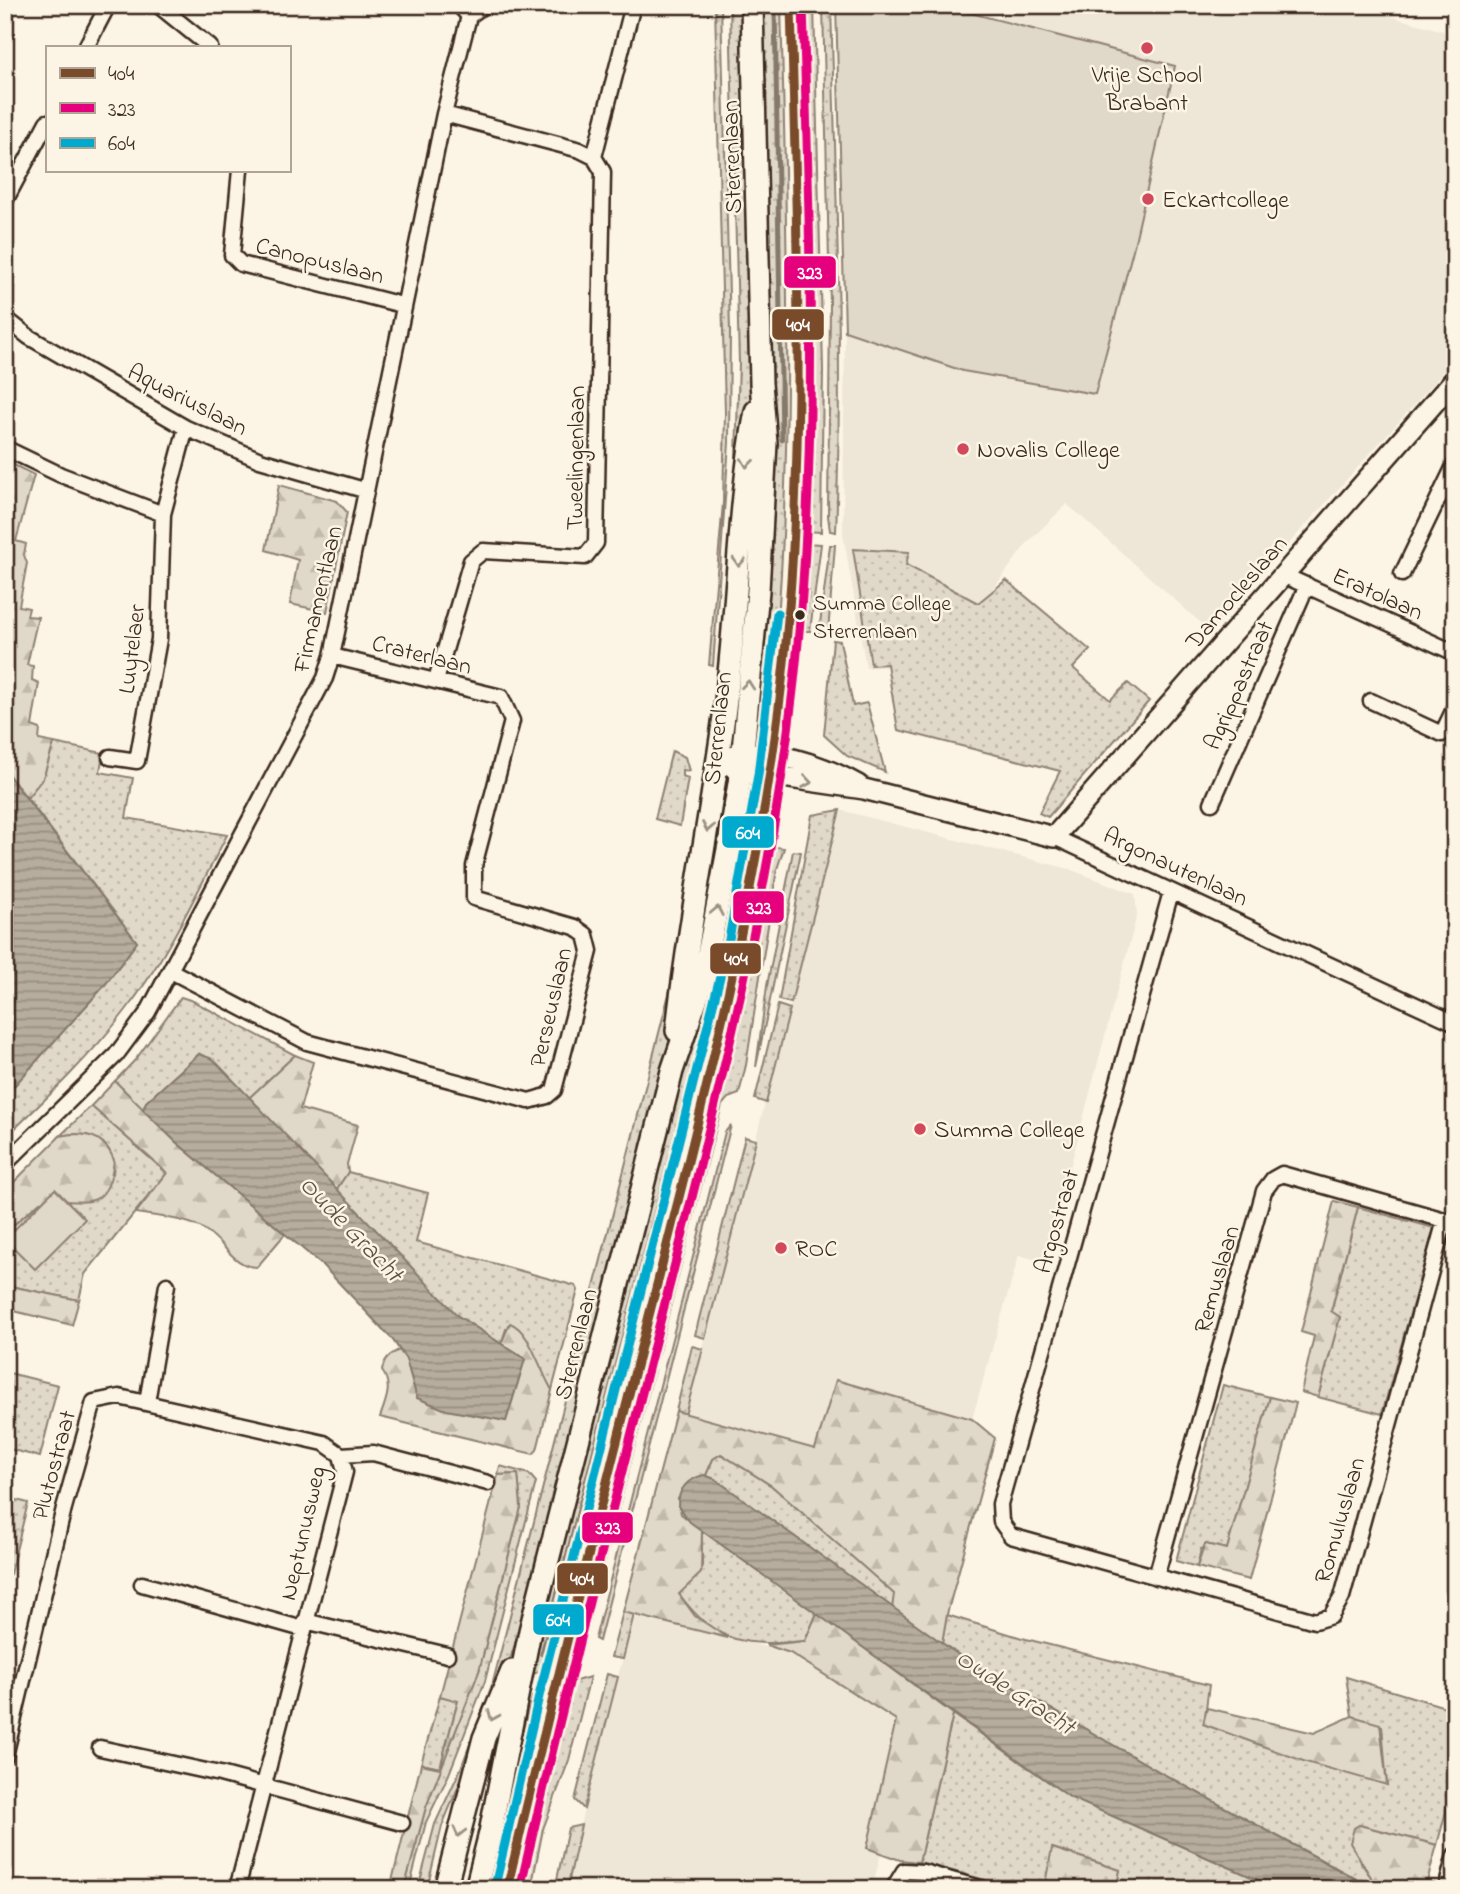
<svg xmlns="http://www.w3.org/2000/svg" width="1460" height="1894" font-family="'Indie Flower',sans-serif">
<style>
.built{fill:#eee6d6}
.grass{fill:url(#grass-dots);stroke:#8e8173;stroke-width:2}
.forest{fill:url(#forest-firs);stroke:#8e8173;stroke-width:2}
.garden{fill:#e0d8c8;stroke:#8e8173;stroke-width:2}
.water{fill:url(#water-rules);stroke:#85796b;stroke-width:2}
.lines{fill:none;stroke-linecap:round;stroke-linejoin:round}
.stream{stroke:#85796b;stroke-width:5}
.minor-casing{stroke:#3b2a1e;stroke-width:19}
.tertiary-casing{stroke:#3b2a1e;stroke-width:24}
.secondary-casing{stroke:#3b2a1e;stroke-width:26}
.minor{stroke:#fcf5e5;stroke-width:14}
.tertiary{stroke:#fcf5e5;stroke-width:19}
.secondary{stroke:#fcf5e5;stroke-width:21}
.bus-1-casing{stroke:#fcf5e5;stroke-width:14}
.bus-2-casing{stroke:#fcf5e5;stroke-width:14}
.bus-3-casing{stroke:#fcf5e5;stroke-width:14}
.bus-1{stroke:#7a4b2a;stroke-width:9}
.bus-2{stroke:#e5007d;stroke-width:9}
.bus-3{stroke:#00a9ce;stroke-width:9}
.oneway{stroke:#9c9082}
.poi-dot{fill:#d1495b;stroke:#fcf5e5;stroke-width:2.5}
.bus-dot{fill:#3b2a1e;stroke:#fcf5e5;stroke-width:2.5}
.labels{text-anchor:middle;stroke-width:5;stroke-linejoin:round;paint-order:stroke}
.bus-label{font-size:22px;fill:#3b2a1e;stroke:#fcf5e5;text-anchor:start}
.poi-label{font-size:24px;fill:#3b2a1e;stroke:#fcf5e5;text-anchor:start}
.street-label{font-size:24px;fill:#3b2a1e;stroke:#fcf5e5}
.water-label{font-size:26px;font-style:italic;fill:#605144;stroke:#fcf5e5}
.line-badge{stroke:#fcf5e5;stroke-width:2.5}
.badge-label{font-size:19px;text-anchor:middle;font-weight:bold;fill:#fff}
</style>
<defs>
<pattern id="grass-dots" width="8" height="8" patternUnits="userSpaceOnUse" patternTransform="scale(1.75)"><rect width="8" height="8" fill="#e0d8c8"/><path d="M2 2h.1M6 6h.1" fill="none" stroke="#c1baab" stroke-width="1.8" stroke-linecap="round"/></pattern>
<pattern id="forest-firs" width="22" height="20" patternUnits="userSpaceOnUse" patternTransform="scale(1.75)"><rect width="22" height="20" fill="#e0d8c8"/><path d="M5 1l3.5 6h-7zM16 11l3.5 6h-7z" fill="#c1baab"/></pattern>
<pattern id="water-rules" width="6" height="5" patternUnits="userSpaceOnUse" patternTransform="scale(1.75)"><rect width="6" height="5" fill="#b7ad9e"/><path d="M0 2.5h6" fill="none" stroke="#968d80"/></pattern>
</defs>
<rect width="100%" height="100%" fill="#fcf5e5"/>
<filter id="ink" filterUnits="userSpaceOnUse"><feTurbulence type="fractalNoise" baseFrequency=".0143" numOctaves="2"/><feDisplacementMap in="SourceGraphic" scale="14" xChannelSelector="R" yChannelSelector="G"/><feConvolveMatrix kernelMatrix="1 2 1 2 8 2 1 2 1" color-interpolation-filters="sRGB"/></filter>
<g filter="url(#ink)">
<path class="built" d="M836 5H940L999 20 1004 5H1350L1443 31 1455 48V355L1440 376 1210 631 1067 504 1028 542 993 589 991 659 866 668 843 533 845 331Z
M840 810 1069 869 1135 894 1137 915 1045 1262 1019 1255 972 1419 836 1380 815 1449 685 1415Z
M634 1614 790 1653 896 1720 903 1767 872 1889H567L575 1845Z"/>
<path class="grass" d="M715 5H721L730 331 729 443 713 666 709 665 723 503 725 413Z
M730 5H744L752 391 735 487 739 363Z
M763 5H781C787 239 795 466 771 699L762 698 760 707 755 706 771 439Z
M800 5H814L823 369 821 532 804 531 808 381Z
M823 5H831C836 181 843 356 836 532L830 531 828 516 830 304Z
M804 543 821 544 810 631H805L809 591 800 590Z
M830 545H835L828 633 819 632Z
M853 549 909 552 906 565 978 603 1006 580 1090 650 1073 668 1110 700 1128 683 1149 701 1048 817 1039 813 1060 771 898 730 887 664 871 665Z
M833 640 840 641 853 706 867 703 885 772 847 756 824 735Z
M54 743 103 753 100 772 133 778 126 818 227 835C196 894 167 957 126 1010 90 1057 48 1097 5 1138V1096L104 986 137 942 27 798 43 778Z
M672 751 685 757 689 771 682 770V776L688 778 680 826 655 819Z
M840 810 791 1003 779 1000 812 815Z
M769 846 784 848 777 869 746 1065 739 1094 728 1098 722 1105 580 1660 572 1663 733 1027Z
M793 851 801 852 756 1067 767 986Z
M719 957 729 959 714 1024 548 1669 530 1675 691 1038 712 989Z
M672 982 676 983 668 1051 525 1612 507 1669 442 1826 427 1889H418L435 1824 461 1768 493 1682Z
M181 997 193 1001 295 1055 249 1098 199 1054 146 1102 143 1110 115 1081 136 1059Z
M778 1005 790 1009 766 1103 755 1099Z
M91 1106 167 1173 85 1274 79 1300 5 1285V1232L40 1202 113 1174C117 1141 89 1129 60 1136Z
M731 1125 599 1641 595 1639 725 1132Z
M745 1137 756 1140 705 1338 695 1335Z
M348 1172 428 1193 416 1242 576 1286 578 1290 552 1390 538 1367 532 1348 506 1329 501 1344 458 1316 336 1190Z
M1358 1207 1434 1228 1382 1414 1318 1397 1340 1317 1331 1312Z
M692 1346 703 1349 685 1415 676 1411Z
M5 1372 58 1385 40 1457 5 1448Z
M1223 1385 1270 1397 1227 1549 1211 1545 1201 1549 1197 1567 1176 1561Z
M721 1454 772 1486 895 1594 892 1609 706 1475 713 1459Z
M500 1466 529 1474 536 1482 485 1681 449 1774 426 1822 409 1889H404L426 1807 479 1671 521 1507 518 1474 498 1475Z
M5 1497 28 1503 10 1574 5 1573Z
M702 1530 817 1613 805 1641C745 1646 717 1645 679 1594L702 1566Z
M623 1612 634 1614 623 1659 611 1657Z
M947 1615 1022 1638 1209 1685 1204 1724 1387 1785 1382 1726 1352 1716 1346 1677 1455 1710V1778L1437 1845 1359 1825 1361 1863 1371 1877 1373 1888 1165 1775 963 1658 942 1643Z
M607 1674 618 1677 584 1809 575 1800Z
M590 1677 569 1760 543 1829 531 1889H517L565 1684Z
M542 1687 497 1889H481L532 1697Z
M440 1696 458 1700 440 1768 421 1764Z
M953 1714 1071 1798 1279 1889H1116L1120 1870 1053 1848 1044 1889H1019L919 1862Z
M581 1825 567 1889H555L568 1828Z"/>
<path class="forest" d="M10 463 34 475 16 541 26 544 24 555 27 563 19 606 29 608 27 616 38 617 27 665 33 666 32 680 39 683 32 726 40 729 39 740 54 743 43 778 27 798 5 771V634C8 617 7 606 5 590 1 562 3 490 10 463Z
M279 485 337 501 347 512 327 612 290 604 298 560 266 550Z
M295 1055 313 1062 300 1109 358 1125 347 1164 348 1172 336 1190 249 1098Z
M115 1081 176 1142 285 1234 257 1267C233 1267 225 1242 205 1230 186 1218 158 1217 136 1213L167 1173 91 1106Z
M72 1134C94 1134 105 1139 114 1160 107 1221 77 1195 40 1202L5 1232V1191L60 1136Z
M1334 1201 1358 1207 1331 1311 1340 1317 1318 1397 1301 1392 1314 1336 1301 1332Z
M5 1285 79 1300 72 1325 5 1309Z
M510 1323C530 1330 540 1371 552 1390L537 1450 533 1454 380 1417C386 1401 393 1385 382 1371 384 1359 389 1355 399 1350L406 1359 417 1398 506 1421 525 1359 501 1344Z
M836 1380 972 1419 995 1438 947 1614 942 1643 892 1609 894 1594 772 1486 721 1454 713 1459 706 1475 678 1499 681 1514 702 1530 701 1573 679 1594 695 1616 728 1638 623 1612 676 1411 815 1449Z
M1270 1397 1296 1403 1249 1580 1197 1567 1205 1544 1227 1549Z
M518 1474 521 1507 479 1671 426 1807 404 1889H390L421 1764 440 1768 458 1701 440 1696 498 1475Z
M817 1613 953 1714 919 1862 900 1860 867 1848 896 1720 790 1653 766 1645 805 1641Z
M1207 1708 1314 1733 1352 1716 1380 1724 1387 1785 1306 1762 1203 1724Z
M1359 1825 1437 1845 1425 1889 1373 1888 1371 1877 1350 1843 1354 1828Z
M1052 1848 1120 1870 1116 1889H1044Z"/>
<path class="garden" d="M836 5H940L1175 66 1134 246 1095 394 963 371 845 331Z
M55 1189 85 1219 35 1269 5 1239Z"/>
<path class="water" d="M5 771 137 942 104 986 5 1096Z
M199 1054 213 1059 458 1316 525 1359 506 1421 446 1410 417 1398 406 1359 392 1339 323 1266 176 1142 143 1110 146 1102Z
M704 1475 715 1479 963 1658 1165 1775 1374 1889H1279L1071 1798 690 1522 678 1506C678 1489 688 1479 704 1475Z"/>
<g class="lines">
<path class="stream" d="M775 5 782 440
M542 1654 700 1040 723 966"/>
<g class="minor-casing">
<path id="minor" d="M158 5 210 47
M459 5 469 16
M86 47 108 5
M594 157 633 5
M240 170 232 255 241 264 402 305
M5 201 47 122
M5 318 29 337 186 428 260 460 364 490
M5 448 61 475 163 514 159 639 137 761 110 757
M163 514 186 428
M1402 574 1455 464
M1283 575 1455 653
M436 681 471 561 483 551 585 557 596 543 603 172 594 157 580 150 444 114
M1371 701 1442 734 1455 707
M1212 803 1307 585
M1054 837 1455 1023
M1171 892 1000 1504 1001 1522 1011 1536 1315 1621 1331 1616 1342 1597 1445 1220
M171 971 307 1042 529 1101 547 1096 554 1090 590 951 586 935 575 927 474 898V866L512 721 501 697 332 656
M5 1164 116 1055 148 1012 325 678 332 656 444 114 469 16 484 5
M147 1402 167 1285
M1156 1577 1264 1191 1273 1179 1282 1174 1455 1223
M142 1584 303 1629
M305 1621 447 1655
M100 1748 220 1774 402 1823
M5 1756 64 1508 94 1402 119 1397 324 1443 341 1455 373 1453 488 1483
M237 1889 345 1472 341 1455
M893 1889 904 1871 923 1872 983 1889
M1446 1889 1455 1855"/>
</g>
<g class="tertiary-casing">
<path id="tertiary" d="M729 756C771 747 822 765 858 785
M718 759 741 771 864 789 1054 837 1455 379"/>
</g>
<g class="secondary-casing">
<path id="secondary" d="M677 1031C688 925 710 822 724 716 738 615 737 511 756 411
M445 1889 484 1738 512 1671
M476 1889 490 1833 530 1631 672 1071 704 976 730 839 741 771 758 591 766 443 761 383 752 5"/>
</g>
<use href="#minor" class="minor"/>
<use href="#tertiary" class="tertiary"/>
<use href="#secondary" class="secondary"/>
<g class="bus-1-casing">
<path id="bus-1" d="M507 1889C553 1692 603 1496 653 1300 703 1104 754 909 779 707 808 474 797 240 791 5"/>
</g>
<g class="bus-2-casing">
<path id="bus-2" d="M520 1889C566 1689 617 1490 668 1291 718 1098 767 906 791 707 820 474 810 240 803 5"/>
</g>
<g class="bus-3-casing">
<path id="bus-3" d="M495 1886 540 1692 728 945 758 775 777 613"/>
</g>
<use href="#bus-1" class="bus-1"/>
<use href="#bus-2" class="bus-2"/>
<use href="#bus-3" class="bus-3"/>
</g>
<defs><path id="oneway-chevron" d="M-2-3.5L2.5 0L-2 3.5" fill="none" stroke-width="1.6" stroke-linecap="round" stroke-linejoin="round" transform="scale(1.75)"/></defs>
<g class="oneway">
<use href="#oneway-chevron" transform="translate(747 463) rotate(97)"/>
<use href="#oneway-chevron" transform="translate(739 562) rotate(94)"/>
<use href="#oneway-chevron" transform="translate(748 685) rotate(-84)"/>
<use href="#oneway-chevron" transform="translate(807 782) rotate(9)"/>
<use href="#oneway-chevron" transform="translate(708 827) rotate(100)"/>
<use href="#oneway-chevron" transform="translate(717 911) rotate(-79)"/>
<use href="#oneway-chevron" transform="translate(493 1716) rotate(113)"/>
<use href="#oneway-chevron" transform="translate(459 1832) rotate(104)"/>
</g>
</g>
<g class="poi-dot">
<circle cx="1147" cy="48" r="7"/>
<circle cx="1148" cy="199" r="7"/>
<circle cx="963" cy="449" r="7"/>
<circle cx="920" cy="1129" r="7"/>
<circle cx="781" cy="1248" r="7"/>
</g>
<circle class="bus-dot" cx="800" cy="615" r="6"/>
<g class="labels">
<g class="bus-label">
<text x="813" y="610">Summa College<tspan x="813" dy="28">Sterrenlaan</tspan></text>
</g>
<g class="poi-label">
<text x="1147" y="82" text-anchor="middle">Vrije School<tspan x="1147" dy="28">Brabant</tspan></text>
<text x="1162" y="207">Eckartcollege</text>
<text x="977" y="457">Novalis College</text>
<text x="934" y="1137">Summa College</text>
<text x="795" y="1256">ROC</text>
</g>
<g class="street-label">
<text transform="translate(731 157) rotate(-92)" y="8">Sterrenlaan</text>
<text transform="translate(320 260) rotate(14)" y="8">Canopuslaan</text>
<text transform="translate(188 399) rotate(27)" y="8">Aquariuslaan</text>
<text transform="translate(575 458) rotate(-89)" y="8">Tweelingenlaan</text>
<text transform="translate(1236 592) rotate(-49)" y="8">Damocleslaan</text>
<text transform="translate(1378 593) rotate(24)" y="8">Eratolaan</text>
<text transform="translate(317 599) rotate(-77)" y="8">Firmamentlaan</text>
<text transform="translate(131 649) rotate(-83)" y="8">Luytelaer</text>
<text transform="translate(422 654) rotate(14)" y="8">Craterlaan</text>
<text transform="translate(1238 685) rotate(-66)" y="8">Agrippastraat</text>
<text transform="translate(717 728) rotate(-84)" y="8">Sterrenlaan</text>
<text transform="translate(1176 866) rotate(25)" y="8">Argonautenlaan</text>
<text transform="translate(550 1007) rotate(-77)" y="8">Perseuslaan</text>
<text transform="translate(1056 1221) rotate(-74)" y="8">Argostraat</text>
<text transform="translate(1216 1279) rotate(-74)" y="8">Remuslaan</text>
<text transform="translate(575 1344) rotate(-76)" y="8">Sterrenlaan</text>
<text transform="translate(53 1465) rotate(-75)" y="8">Plutostraat</text>
<text transform="translate(1339 1520) rotate(-74)" y="8">Romuluslaan</text>
<text transform="translate(302 1533) rotate(-77)" y="8">Neptunusweg</text>
</g>
<g class="water-label">
<text transform="translate(352 1228) rotate(46)" y="9">Oude Gracht</text>
<text transform="translate(1016 1691) rotate(33)" y="9">Oude Gracht</text>
</g>
</g>
<g class="line-badge">
<rect x="783" y="255" width="54" height="34" rx="7" fill="#e5007d"/>
<rect x="771" y="308" width="54" height="33" rx="7" fill="#7a4b2a"/>
<rect x="721" y="815" width="54" height="34" rx="7" fill="#00a9ce"/>
<rect x="732" y="890" width="53" height="34" rx="7" fill="#e5007d"/>
<rect x="709" y="942" width="53" height="33" rx="7" fill="#7a4b2a"/>
<rect x="581" y="1511" width="53" height="33" rx="7" fill="#e5007d"/>
<rect x="556" y="1562" width="53" height="33" rx="7" fill="#7a4b2a"/>
<rect x="532" y="1603" width="53" height="33" rx="7" fill="#00a9ce"/>
</g>
<g class="badge-label">
<text x="810" y="279">323</text>
<text x="798" y="331">404</text>
<text x="748" y="839">604</text>
<text x="759" y="914">323</text>
<text x="736" y="965">404</text>
<text x="608" y="1534">323</text>
<text x="582" y="1585">404</text>
<text x="558" y="1626">604</text>
</g>
<rect width="1460" height="1894" fill="none" stroke="#fcf5e5" stroke-width="28"/>
<rect x="14" y="14" width="1432" height="1866" fill="none" stroke="#3b2a1e" stroke-width="2.5" filter="url(#ink)"/>
<rect x="46" y="46" width="245" height="126" fill="#fcf5e5" stroke="#afa495" stroke-width="2"/>
<rect x="60" y="68" width="35" height="10" fill="#7a4b2a" stroke="#afa495" stroke-width="2"/>
<text x="108" y="80" font-size="21" fill="#3b2a1e">404</text>
<rect x="60" y="103" width="35" height="10" fill="#e5007d" stroke="#afa495" stroke-width="2"/>
<text x="108" y="116" font-size="21" fill="#3b2a1e">323</text>
<rect x="60" y="138" width="35" height="10" fill="#00a9ce" stroke="#afa495" stroke-width="2"/>
<text x="108" y="150" font-size="21" fill="#3b2a1e">604</text>
</svg>
